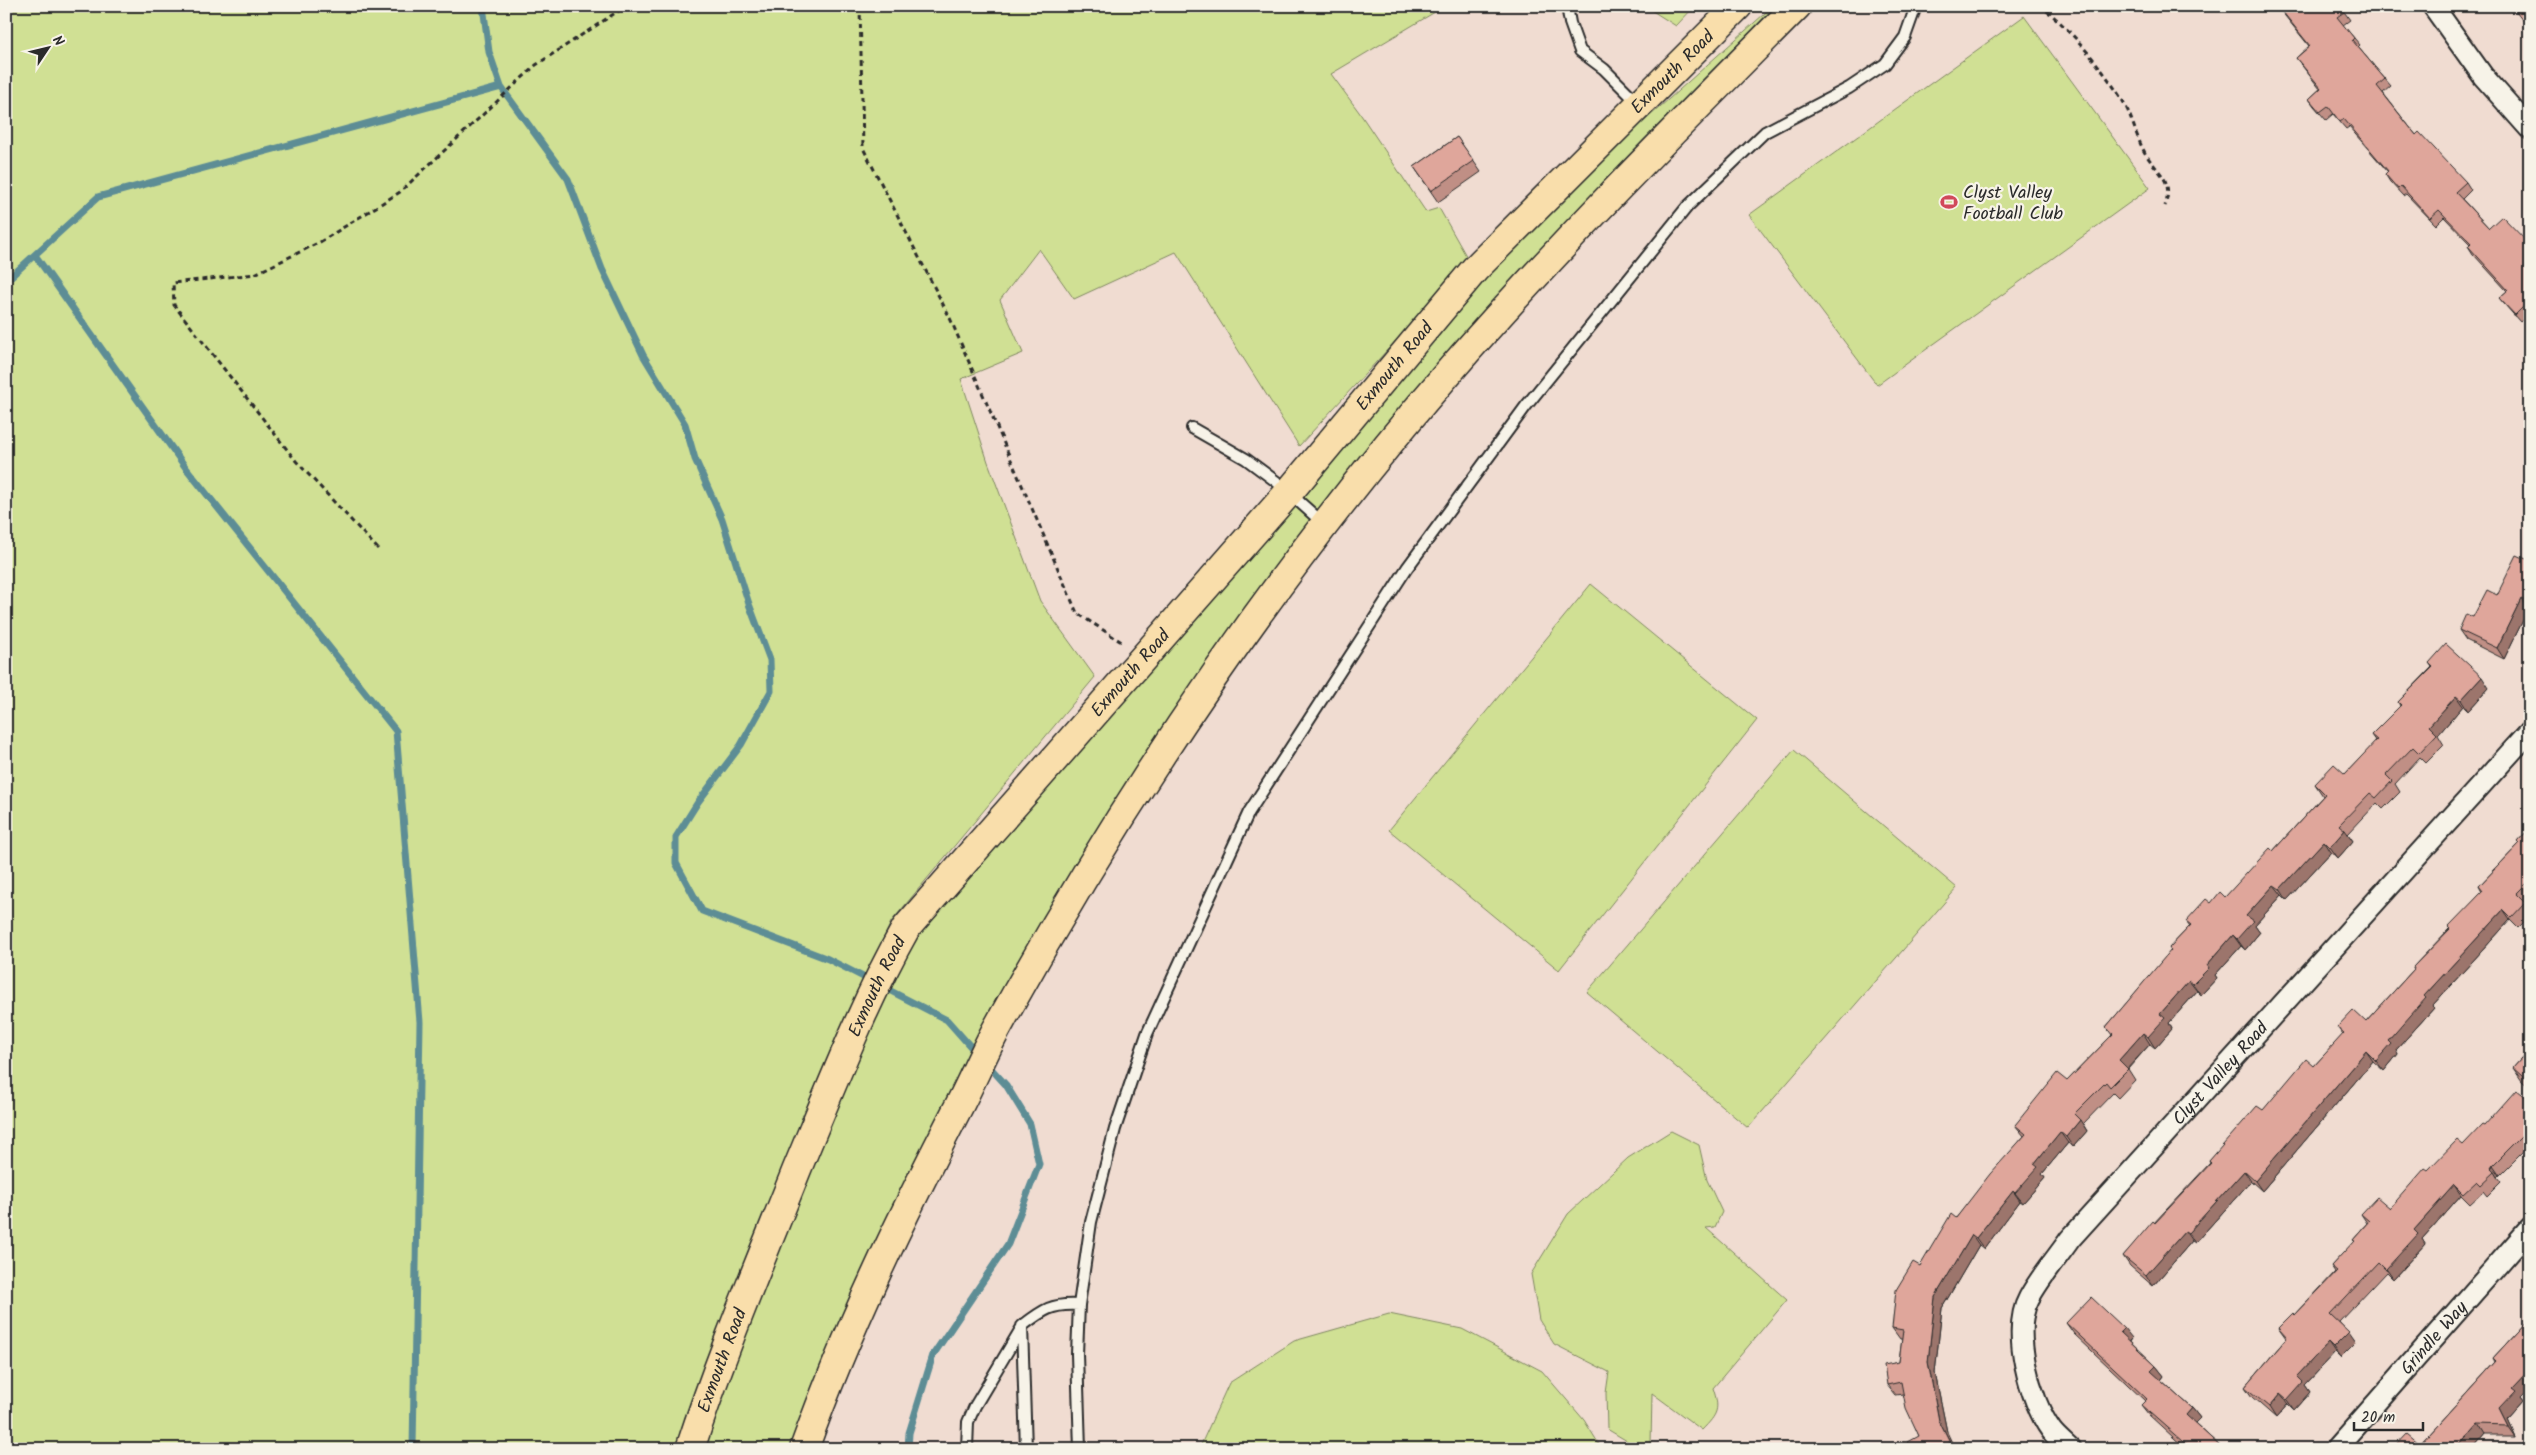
<svg xmlns="http://www.w3.org/2000/svg" width="2536" height="1455" font-family="Kalam,sans-serif">
<style>
.green{fill:#d0e094;stroke:#7e8660}
.lines{fill:none;stroke-linecap:round;stroke-linejoin:round}
.stream{stroke:#5d8d95;stroke-width:7}
.service-casing{stroke:#2b2b2b;stroke-width:14}
.minor-casing{stroke:#2b2b2b;stroke-width:24}
.trunk-casing{stroke:#2b2b2b;stroke-width:31}
.path{stroke:#2b2b2b;stroke-width:3;stroke-dasharray:5 4;stroke-linecap:butt}
.service{stroke:#f7f3e8;stroke-width:10}
.minor{stroke:#f7f3e8;stroke-width:20}
.trunk{stroke:#f9deab;stroke-width:28}
.wall{fill:#c08f85;stroke:#2b2b2b}
.shaded-wall{fill:#9c746c;stroke:#2b2b2b}
.building{fill:#dfa69b;stroke:#2b2b2b}
.labels{text-anchor:middle;stroke-width:4.5;stroke-linejoin:round;paint-order:stroke}
.street-label{font-size:18px;fill:#2b2b2b;stroke:#f7f3e8}
.poi-label{font-size:18px;fill:#2b2b2b;stroke:#f7f3e8;text-anchor:start}
</style>
<rect width="100%" height="100%" fill="#f0dcd1"/>
<filter id="ink" filterUnits="userSpaceOnUse"><feTurbulence type="fractalNoise" baseFrequency=".02" numOctaves="2"/><feDisplacementMap in="SourceGraphic" scale="10" xChannelSelector="R" yChannelSelector="G"/><feConvolveMatrix kernelMatrix="1 2 1 2 8 2 1 2 1" color-interpolation-filters="sRGB"/></filter>
<g filter="url(#ink)">
<path class="green" d="M6 6H1445L1331 74 1359 112 1426 212 1439 208 1469 261 1299 446 1176 252 1074 299 1039 249 1000 300 1023 353 961 379 988 462 1040 601 1095 677 891 922 831 1053 747 1255 679 1449H6Z
M1655 6H1695L1676 26 1651 10Z
M1773 6H1775L1633 154 1180 705 1118 796 1069 884 791 1449H701L766 1277 847 1081 914 934 1417 349 1547 208Z
M2024 16 2150 188 1877 385 1749 215Z
M1591 584 1757 720 1559 970 1389 830Z
M1794 750 1957 888 1748 1128 1587 992Z
M1671 1131 1699 1145 1707 1180 1722 1212 1715 1227 1706 1228 1787 1300 1713 1388C1720 1409 1718 1414 1702 1430L1652 1393 1651 1444H1632L1607 1429 1606 1393 1609 1372 1554 1344 1539 1320 1531 1274 1568 1214 1628 1158Z
M1389 1314 1462 1329 1542 1371 1584 1420 1602 1449H1199L1229 1383 1294 1341Z"/>
<g class="lines">
<path class="stream" d="M483 6 489 52 501 87 568 179 602 269 643 355 685 424 695 459 722 519 749 604 770 660 771 691 741 745 698 802 676 837V863L702 911 828 959 873 982
M35 255 186 468 396 731 420 1022 413 1449
M6 281 98 197 501 87
M883 987 947 1020 978 1055
M908 1449 909 1433 933 1355 1008 1244 1039 1164 1030 1124 1006 1085 986 1063"/>
<g class="service-casing">
<path id="service" d="M1567 6 1570 23 1580 51 1604 69 1639 104
M1192 428 1246 459 1277 482 1324 524
M967 1449 968 1422 975 1406 1022 1327
M1026 1449 1022 1326C1043 1310 1052 1303 1079 1305
M1080 1449 1077 1354 1079 1305 1091 1222 1115 1129 1147 1034 1249 812 1407 568 1526 406 1687 207 1765 132 1849 88 1885 64 1905 37 1916 6"/>
</g>
<g class="minor-casing">
<g id="minor">
<path d="M2433 6 2483 76 2530 129"/>
<path id="s1" d="M2070 1449C2064 1443 2056 1437 2051 1430 2030 1401 2011 1331 2029 1298 2040 1277 2057 1258 2070 1239L2530 731"/>
<path id="s2" d="M2336 1449 2530 1228"/>
</g>
</g>
<g class="trunk-casing">
<g id="trunk">
<path id="s3" d="M690 1449C721 1354 760 1262 797 1169 831 1088 863 1004 906 928L1289 492 1475 269 1738 6"/>
<path d="M804 1449C847 1329 903 1214 961 1102 973 1078 984 1053 996 1030 1125 795 1278 569 1454 366 1563 241 1680 124 1797 6"/>
</g>
</g>
<path class="path" d="M860 6 863 148 950 318 1077 613 1123 643
M2039 6C2065 20 2109 77 2124 103 2133 119 2136 137 2145 153 2158 174 2174 179 2165 206
M378 549 296 461 174 305 173 283 255 274 320 242 400 192 536 65 626 6"/>
<use href="#service" class="service"/>
<use href="#minor" class="minor"/>
<use href="#trunk" class="trunk"/>
</g>
<path class="wall" d="M2277 6H2340L2350 20 2343 25 2360 45 2358 47 2385 79 2391 86 2383 93 2416 135 2466 182 2471 190 2462 199 2489 228 2530 245V314L2520 322 2505 305 2499 298 2507 291 2473 254 2468 246 2470 244 2444 217 2436 225 2406 194 2403 196 2390 182 2385 174 2388 172 2349 127 2346 129 2333 114 2326 120 2314 106 2309 99 2320 89 2296 58 2309 46Z
M1457 137 1481 172 1438 202 1414 167Z
M2530 555V610H2528L2504 659 2466 640 2459 630 2497 595Z
M2429 663 2489 688 2468 711 2463 706 2438 735 2444 745 2426 763 2420 757 2395 784 2400 792 2383 809 2377 803 2348 834 2353 841 2338 858 2331 852 2287 900 2282 895 2255 925 2260 932 2245 950 2241 946 2215 975 2217 978 2201 995 2197 991 2169 1023 2172 1029 2155 1048 2150 1044 2128 1069 2135 1080 2118 1098 2113 1093 2083 1124 2087 1131 2073 1147 2068 1143 2042 1174 2045 1178 2023 1203 2020 1201 1984 1249 1979 1245 1942 1308 1935 1373 1947 1432 1919 1436 1903 1394 1895 1395 1887 1385 1899 1362 1902 1339H1900L1892 1328 1920 1266 1956 1218 2024 1136 2015 1125 2067 1081 2112 1035 2106 1027 2171 951 2169 948 2190 926 2186 921 2211 903 2225 897 2273 851 2323 796 2315 784 2345 774 2376 742 2371 735 2400 706 2398 702 2432 667Z
M2530 828V898L2525 903 2530 909V916L2518 928 2510 920 2432 1006 2434 1008 2396 1050 2398 1054 2384 1071 2373 1061 2262 1191 2251 1181 2195 1243 2192 1241 2153 1286 2130 1266 2123 1256 2210 1163 2209 1161 2263 1110 2314 1066 2343 1035 2337 1027 2366 1022 2414 969 2413 967 2449 929 2482 892 2479 886 2520 843 2518 841Z
M2530 1049V1088L2522 1081 2513 1068Z
M2530 1101V1145L2498 1177 2502 1182 2488 1196 2484 1191 2470 1204 2461 1195 2422 1239 2425 1244 2393 1279 2386 1272 2339 1322 2356 1342 2340 1358 2335 1353 2305 1385 2310 1392 2294 1410 2288 1404 2276 1418 2252 1397 2245 1387 2286 1339 2278 1328 2295 1315 2335 1272 2331 1266 2355 1241 2353 1239 2367 1223 2361 1214 2390 1208 2428 1170 2463 1145 2484 1126Z
M2530 1318 2519 1397 2522 1401 2507 1418 2515 1436H2485L2474 1449H2393L2421 1444 2495 1362 2493 1358Z
M2066 1323 2132 1338 2130 1341 2156 1366 2164 1376 2161 1380 2192 1408 2200 1418 2195 1423 2223 1449H2186L2149 1415 2141 1405 2145 1401 2074 1334Z"/>
<path class="shaded-wall" d="M2521 599 2528 610 2504 659 2497 648Z
M2482 677 2489 688 2468 711 2461 700Z
M2456 696 2463 706 2438 735 2429 726Z
M2345 830 2353 841 2338 858 2330 847Z
M2324 841 2331 852 2287 900 2280 889Z
M2274 885 2282 895 2255 925 2260 932 2245 950 2237 939 2246 916Z
M2503 910 2510 920 2432 1006 2434 1008 2396 1050 2398 1054 2384 1071 2376 1061 2388 1041 2424 996Z
M2233 935 2241 946 2215 975 2217 978 2201 995 2193 984 2207 965Z
M2189 981 2197 991 2169 1023 2172 1029 2155 1048 2148 1037 2160 1014Z
M2143 1033 2150 1044 2126 1070 2119 1060Z
M2366 1051 2373 1061 2262 1191 2255 1181Z
M2080 1120 2087 1131 2073 1147 2066 1137Z
M2060 1132 2068 1143 2042 1174 2045 1178 2023 1203 2015 1193 2034 1164Z
M2493 1165 2500 1175 2498 1177 2495 1172 2491 1168Z
M2244 1171 2251 1181 2195 1243 2188 1233Z
M2454 1185 2461 1195 2422 1239 2425 1244 2393 1279 2386 1269 2414 1230Z
M2013 1191 2020 1201 1984 1249 1976 1238Z
M2185 1231 2192 1241 2153 1286 2146 1275Z
M1972 1235 1979 1245 1942 1308 1935 1373 1947 1432 1955 1449H1953L1939 1421 1928 1362 1935 1297Z
M2124 1328 2132 1338 2128 1342 2120 1332Z
M2349 1332 2356 1342 2340 1358 2333 1348Z
M2328 1343 2335 1353 2305 1385 2310 1392 2294 1410 2287 1400 2297 1376Z
M2156 1366 2164 1376 2159 1382 2151 1371Z
M2530 1368V1386L2519 1397 2522 1401 2507 1418 2515 1436 2508 1426 2499 1408 2511 1388Z
M2280 1394 2288 1404 2276 1418 2269 1407Z
M2192 1408 2200 1418 2193 1425 2186 1415Z
M2478 1425 2485 1436 2474 1449H2457Z"/>
<path class="building" d="M2278 6H2340L2344 12 2337 17 2354 38 2352 40 2385 79 2377 86 2416 135 2419 132 2466 182 2455 192 2489 228 2502 216 2530 245V312L2524 306 2515 315 2499 298 2508 290 2468 246 2471 243 2439 210 2430 218 2401 186 2398 189 2385 174 2388 171 2344 119 2340 122 2328 106 2320 112 2309 99 2321 88 2296 58 2310 46Z
M2519 6H2530V29L2516 11 2520 8Z
M1457 137 1474 161 1431 191 1414 167Z
M2517 555 2526 559 2530 555V603L2521 599 2497 648 2459 630 2466 614 2473 617 2487 590 2497 595Z
M2446 644 2482 677 2461 700 2456 696 2429 726 2437 734 2419 753 2413 747 2386 775 2392 781 2376 798 2370 793 2339 825 2345 830 2330 847 2324 841 2280 889 2274 885 2246 916 2253 921 2237 939 2233 935 2207 965 2209 968 2193 984 2189 981 2160 1014 2165 1018 2148 1037 2143 1033 2119 1060 2128 1069 2110 1087 2106 1082 2074 1114 2080 1120 2066 1137 2060 1132 2034 1164 2038 1167 2015 1193 2013 1191 1976 1238 1972 1235 1935 1297 1928 1362 1939 1421 1953 1449H1911L1908 1442 1919 1436 1906 1408 1901 1382 1887 1385 1884 1365 1899 1362 1903 1330 1892 1328 1896 1290 1913 1262 1920 1266 1951 1214 1956 1218 1990 1174 2026 1134 2015 1125 2057 1073 2067 1081 2113 1034 2106 1027 2171 950 2169 948 2191 925 2186 921 2206 899 2211 903 2220 892 2225 897 2270 848 2273 851 2325 794 2315 784 2334 764 2345 774 2377 740 2371 735 2401 705 2398 702 2433 667 2429 663Z
M2530 828V880L2516 894 2525 903 2511 918 2503 910 2424 996 2426 998 2388 1041 2391 1044 2376 1061 2366 1051 2255 1181 2244 1171 2188 1233 2185 1231 2146 1275 2123 1256 2153 1221 2155 1223 2211 1163 2209 1161 2257 1106 2263 1110 2306 1059 2314 1066 2344 1033 2337 1027 2353 1010 2366 1022 2414 969 2413 967 2450 929 2448 927 2483 891 2479 886 2520 843 2518 841Z
M2530 1049V1083L2513 1068Z
M2516 1090 2530 1101V1128L2493 1165 2491 1168 2495 1172 2481 1185 2477 1181 2463 1194 2454 1185 2414 1230 2418 1234 2386 1269 2379 1262 2330 1314 2349 1332 2333 1348 2328 1343 2297 1376 2303 1382 2287 1400 2280 1394 2269 1407 2245 1387 2287 1338 2278 1328 2293 1313 2295 1315 2337 1271 2331 1266 2355 1240 2353 1239 2369 1221 2361 1214 2377 1197 2390 1208 2425 1168 2428 1170 2457 1140 2463 1145 2482 1125 2484 1126Z
M2091 1297 2124 1328 2120 1332 2156 1366 2151 1371 2192 1408 2186 1415 2223 1449H2191L2141 1405 2147 1399 2066 1323Z
M2530 1318V1368L2511 1388 2515 1391 2499 1408 2508 1426 2478 1425 2457 1449H2393L2408 1433 2421 1444 2496 1361 2493 1358Z"/>
</g>
<defs>
<g id="stadium-bare" transform="scale(1.35)"><path d="M0-5a6.5 5 0 1 0 0 10a6.5 5 0 1 0 0-10ZM-3.5-1.8h7v3.6h-7Z" fill="#d1495b" stroke="#f7f3e8" stroke-width="2.5" paint-order="stroke"/></g>
</defs>
<g fill-rule="evenodd">
<use href="#stadium-bare" x="1949" y="202"/>
</g>
<g class="labels">
<g class="street-label">
<text dy="6" stroke="none"><textPath href="#s3" startOffset="1714">Exmouth Road</textPath></text>
<text dy="6" stroke="none"><textPath href="#s3" startOffset="1309">Exmouth Road</textPath></text>
<text dy="6" stroke="none"><textPath href="#s3" startOffset="904">Exmouth Road</textPath></text>
<text dy="6" stroke="none"><textPath href="#s3" startOffset="499">Exmouth Road</textPath></text>
<text dy="6" stroke="none"><textPath href="#s1" startOffset="461">Clyst Valley Road</textPath></text>
<text dy="6" stroke="none"><textPath href="#s2" startOffset="148">Grindle Way</textPath></text>
<text dy="6" stroke="none"><textPath href="#s3" startOffset="94">Exmouth Road</textPath></text>
</g>
<g class="poi-label">
<text x="1963" y="198">Clyst Valley<tspan x="1963" dy="21">Football Club</tspan></text>
</g>
</g>
<rect width="2536" height="1455" fill="none" stroke="#f7f3e8" stroke-width="25"/>
<rect x="12" y="12" width="2511" height="1430" fill="none" stroke="#2b2b2b" stroke-width="2" filter="url(#ink)"/>
<g transform="translate(48 48) rotate(55)" stroke="#f7f3e8" stroke-width="4" paint-order="stroke">
<path d="M0-4L9 19L0 12L-9 19Z" fill="#2b2b2b"/>
<text y="-8" font-size="14" font-weight="bold" text-anchor="middle" fill="#2b2b2b">N</text>
</g>
<path d="M2354 1422v8h69v-8" fill="none" stroke="#2b2b2b" stroke-width="2.5"/>
<text x="2361" y="1422" font-size="15" fill="#2b2b2b" stroke="#f7f3e8" stroke-width="4" paint-order="stroke">20 m</text>
</svg>
